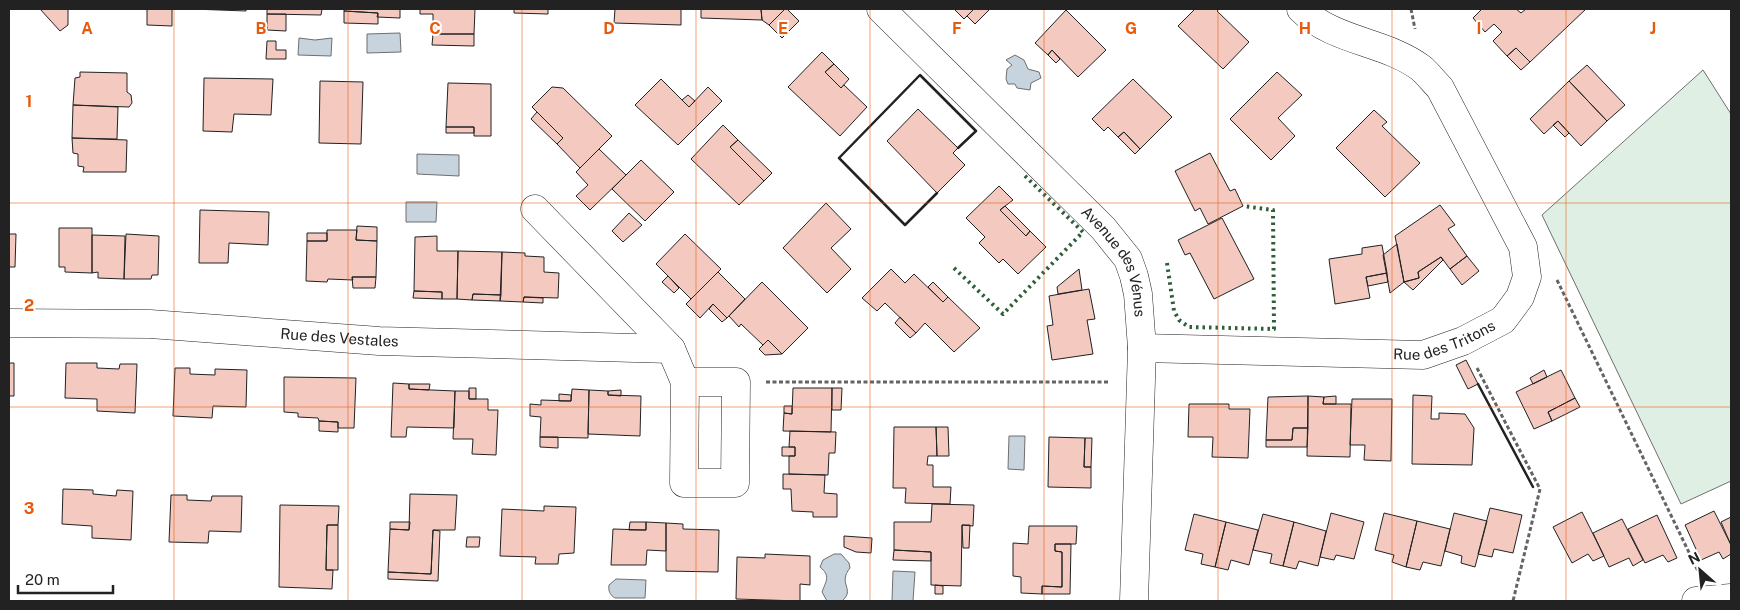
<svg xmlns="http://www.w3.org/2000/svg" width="1740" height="610" font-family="'Public Sans',sans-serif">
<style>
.green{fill:#e0efe3;stroke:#6f6f6f}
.water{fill:#c7d3dd;stroke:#6f6f6f}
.building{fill:#f3c9c0;stroke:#222}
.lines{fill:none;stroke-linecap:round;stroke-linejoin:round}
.minor-casing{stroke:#222;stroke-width:29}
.path{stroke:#646464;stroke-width:3;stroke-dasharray:4 2.5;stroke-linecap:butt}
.minor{stroke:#fff;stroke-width:28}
.hedge{stroke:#2f5e38;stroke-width:4;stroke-dasharray:2.5 4;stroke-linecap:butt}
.wall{stroke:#222;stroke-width:2.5}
.grid{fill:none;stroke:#e8590c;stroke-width:1;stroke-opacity:0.55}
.labels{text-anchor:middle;stroke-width:4;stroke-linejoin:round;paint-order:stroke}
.street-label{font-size:15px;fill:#222;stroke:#fff}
.grid-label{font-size:16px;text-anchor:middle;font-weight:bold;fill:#e8590c;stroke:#fff;stroke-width:4;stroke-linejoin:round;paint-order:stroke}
</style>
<rect width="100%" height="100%" fill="#fff"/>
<path class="green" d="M1703 70 1731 114V481L1681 504 1542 215Z"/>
<path class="water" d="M400 33 401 52 367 53V34Z
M299 38 315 40 332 38 331 56 298 55Z
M1015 55 1024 60 1028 69 1039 72 1041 78 1031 83 1030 90 1017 88 1015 84H1008L1006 79 1007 69 1012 65 1006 60Z
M417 154 459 155V176L417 174Z
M406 202H437L436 222H406Z
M1009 436H1025L1024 470 1008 469Z
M834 554H841L849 563 850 568C837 584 856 589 842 601H827L822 592C826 581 831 576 820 567L823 560Z
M893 571 915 572 913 601H892Z
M616 579 646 580 645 598H615C610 595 608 591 609 585Z"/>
<path class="building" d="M40 9H68V25L60 31Z
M147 9H172V26L147 25Z
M192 9H246V11Z
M267 9H322L321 15 267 14Z
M344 9H400V18L377 17 378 13 344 11Z
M420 9H475L474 34H433V14H420Z
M514 9H548V14L514 13Z
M615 9H681V25L614 23Z
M701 9H761L762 20 701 18Z
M761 9H785L769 25 762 20Z
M785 9H787L799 21 782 38 769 25Z
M954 9H974L964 19Z
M974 9H990L975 24 967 16Z
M1195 9H1219L1217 11 1249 42 1223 69 1178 26Z
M1482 9H1516L1521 13 1526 9H1586L1530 62 1516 48 1507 56 1493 41 1502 32 1494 24 1485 32 1473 18Z
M1066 10 1106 50 1078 77 1052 50 1048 55 1035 43Z
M344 11 378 13V24L344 23Z
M267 14H286V31L267 30Z
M433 34H474V46L432 45Z
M267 41H276V50H286V59H266Z
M1516 48 1530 62 1521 70 1507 56Z
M1052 50 1060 59 1056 63 1048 55Z
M822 52 834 64 825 72 841 88 844 85 867 107 840 136 788 87Z
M834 64 849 79 841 88 825 72Z
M1587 65 1625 105 1607 121 1569 81Z
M80 72 127 73V92L131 95 132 103 129 107 73 105 75 78 80 77Z
M1277 72 1302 95 1278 118 1295 136 1271 160 1230 119Z
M204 78 273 79 271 115 234 114 232 132 203 131Z
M661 79 689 107 708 87 722 101 678 145 635 105Z
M1133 79 1172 117 1140 149 1124 132 1118 137 1108 127 1104 131 1092 119Z
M320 81 363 82 361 144 319 143Z
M1569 81 1607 121 1581 146 1558 121 1544 134 1530 119Z
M448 83 491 84V136H474V127H446Z
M552 87 563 88 612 136 580 168 557 144 563 138 532 107Z
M688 95 695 101 689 107 682 100Z
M73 105 118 107 117 139 72 138Z
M918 109 958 148 953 153 965 165 937 193 887 141Z
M1374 110 1387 122 1382 126 1420 163 1385 197 1336 148Z
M537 112 563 138 557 144 531 119Z
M1558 121 1569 133 1565 137 1553 125Z
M723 125 738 140 730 147 764 181 739 205 691 159Z
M446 127H474V133H446Z
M1124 132 1140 149 1135 154 1118 137Z
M72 138 127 140 126 172H83L84 167 78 166V154L73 153Z
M738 140 772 173 764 181 730 147Z
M599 149 626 175 590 210 576 196 588 185 576 172Z
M1210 153 1230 191 1235 189 1243 206 1208 224 1200 208 1195 211 1175 171Z
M641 160 674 192 645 221 612 189Z
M999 186 1013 200 1000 210 1026 236 1030 231 1046 247 1018 274 1003 259 999 263 979 243 985 237 966 218Z
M826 203 851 229 831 248 851 269 827 293 783 248Z
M1440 205 1455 225 1448 229 1467 256 1450 269 1441 257 1418 272 1419 278 1404 282 1395 236Z
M1005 206 1030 231 1026 236 1000 210Z
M200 210 269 212 268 245 229 243 228 263H199Z
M629 213 642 225 623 242 612 231Z
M1222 218 1254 279 1214 299 1190 253 1185 255 1178 240Z
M357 226 377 227V241L356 240Z
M59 228H92V273L65 272V267H59Z
M327 230H357L356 240 377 241 376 277H352L353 280 328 279 327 282 306 281 307 241H327Z
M307 233H327V241H307Z
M9 234H16L15 267H9Z
M126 234 159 236 158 275H152L151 279H124Z
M685 234 721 269 691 299 656 264Z
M92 235 125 236 124 279 98 278V272L92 273Z
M437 236V251H458L457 299H442V292L414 291 415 237Z
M1397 244 1404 282 1390 293 1383 255Z
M1382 245 1387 273 1366 277 1370 298 1335 304 1329 259 1362 254V248Z
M458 251 502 252 501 295 473 294 472 300 457 299Z
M502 252 525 253V256L544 257V272L559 273 558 298 524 297 523 302 500 301Z
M1467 256 1479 271 1462 285 1450 269Z
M1441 257 1443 260 1413 290 1404 282 1419 278 1418 272Z
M891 269 905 283 914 274 943 302 948 297 980 328 954 352 925 323 916 333 885 303 877 311 862 298Z
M1079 269 1082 290 1058 294 1057 287Z
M718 272 745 299 727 318 713 304 700 318 686 304Z
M1387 273 1388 282 1368 286 1366 277Z
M668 276 679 288 674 293 662 282Z
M352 277H376L375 288H353Z
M762 282 808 328 782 354 768 340 763 345 741 324 739 327 729 316Z
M933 282 948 297 943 302 928 287Z
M1089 289 1095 319 1087 320 1093 354 1052 360 1047 326 1053 325 1049 296Z
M414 291 442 292V299L413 298Z
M473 294 501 295 500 301 472 300Z
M524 297 543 298V303L523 302Z
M713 304 727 318 722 322 709 309Z
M900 317 916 333 910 338 895 323Z
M768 340 782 354 765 355 759 349Z
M1466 360 1478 384 1468 389 1456 365Z
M9 363H14V396H9Z
M66 363H97V368L119 369 120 364H137L135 413 97 411V399L65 398Z
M175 368H190V374L215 375V369L247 370 246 407 213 406 212 418 173 416Z
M1544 370 1547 377 1533 384 1530 378Z
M1561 370 1575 398 1548 412 1552 421 1534 429 1516 392Z
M284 377 356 378 354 428H338V422L319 421 318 418 298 417V413L284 412Z
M393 383 409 384V389L455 391 454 428 407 427 406 437H391Z
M409 384H430L429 390 409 389Z
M469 388H476V399H469Z
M793 388H832L831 432 783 431 784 413 792 414Z
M832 388H842L841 410H832Z
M572 389 589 390 588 438 540 437 541 417 530 416V404L541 405V400L571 401Z
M589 390 608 391V395L641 396 640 436 588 434Z
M621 390V396L608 395V391Z
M455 391H469V399H488V410H498L496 455 472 454 473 439H453Z
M559 394 571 395V401H559Z
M1413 395 1432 396 1431 419H1439V413L1465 414 1474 428 1472 465 1412 464Z
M1308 396V428H1293L1292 440H1266L1268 397Z
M1308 396 1324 397 1323 404H1351L1350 457 1307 456Z
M1336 396V404H1323L1324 397Z
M1575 398 1580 407 1552 421 1548 412Z
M1352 399H1392L1391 461 1364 460 1365 445H1350Z
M1189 404H1229V409H1250L1248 458 1212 457 1213 437H1188Z
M784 406H792V414L784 413Z
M319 421 338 422V432L319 431Z
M894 427H936L937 456H928L927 465H933V487H951L950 504 905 503 906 488H893Z
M936 427H948L949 456H937Z
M1293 428H1308L1307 447H1266V440H1292Z
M790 431 836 432 835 453H829L828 475 789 474V456H795V447H789Z
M540 437H558V448L540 447Z
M1049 437 1085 438 1084 467H1091V488L1048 487Z
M1085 438H1092L1091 467H1084Z
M782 447H795V456H782Z
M783 474 825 475 824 493 837 494V517H813V512L792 511 791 489H783Z
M63 489 93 490V494L116 496 117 490 133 491 131 540 92 538V526L62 524Z
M410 494 457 495 455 530H433L431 574 388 572 390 529 409 530Z
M171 495H187V500L211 501 212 496H242L241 532 209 531 208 543 169 542Z
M932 504 974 505 973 526 962 525 961 586 931 585V552L894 550V522H931Z
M280 505 339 506 338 525H327L326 570H333L332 589 279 587Z
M544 506 576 507 574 553 559 554 558 564H535L536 557 500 556 502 509 544 511Z
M1490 508 1522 515 1513 553 1494 549 1492 557 1478 554Z
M1714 511 1731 545V554L1723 559 1719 552 1701 560 1685 525Z
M1582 512 1604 556 1593 561 1588 554 1572 563 1553 527Z
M1331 513 1364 522 1354 559 1336 555 1334 560 1320 557Z
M1384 513 1417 521 1406 567 1392 562 1394 555 1375 550Z
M1454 513 1487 521 1475 567 1461 563 1462 556 1445 551Z
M1194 514 1226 522 1215 567 1201 564 1203 554 1185 550Z
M1263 514 1294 522 1283 566 1270 563 1272 554 1253 550Z
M1657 515 1677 558 1668 562 1663 555 1645 563 1628 529Z
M1731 517V545L1721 522Z
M1622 519 1643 560 1633 566 1629 558 1609 567 1593 533Z
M1417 521 1450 529 1441 566 1423 562 1420 570 1406 567Z
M390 522H410L409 530 390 529Z
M630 522H646V530H629Z
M646 522 666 523V551L647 550 646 565H611L613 529 646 530Z
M1226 522 1258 530 1249 565 1231 560 1228 570 1215 567Z
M1294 522 1326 531 1318 566 1299 561 1296 569 1283 566Z
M666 523 683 524V529L719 530 718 572 666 571Z
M327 525H338V570H326Z
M962 525H970L969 548H963Z
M1029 526H1077L1076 544H1055V551L1062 552V587L1042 586V594L1021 593V577L1013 576V543L1028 544Z
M433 530 440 531 438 581 388 579V572L431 574Z
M844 536 872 538 871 553 856 552 844 547Z
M467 537H480L479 547H466Z
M1055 544H1071L1070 594H1042V586L1062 587V552L1055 551Z
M894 550 931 552V561L893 560Z
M765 554 810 556V585L800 584V601L736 599 737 557 765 558Z
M935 585 943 586V594H935Z"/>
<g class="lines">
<g class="minor-casing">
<g id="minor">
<path id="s1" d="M881 9 1103 228 1128 259 1134 276 1138 294 1142 348 1134 601"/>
<path d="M535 209 671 349 685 382 684 483H735L736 382H685"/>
<path id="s2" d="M9 323 150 324 379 341 671 349"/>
<path id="s3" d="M1142 348 1423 355 1463 341 1503 320 1520 297 1527 277 1523 247 1440 88C1434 82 1428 74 1421 68 1385 41 1334 42 1301 9"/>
<path d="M1696 601 1731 598"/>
</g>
</g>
<path class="path" d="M1411 9 1415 29
M1557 280 1698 571
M1477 368 1540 489 1513 601
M766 382H1110"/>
<use href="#minor" class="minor"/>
<path class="hedge" d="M1167 263 1174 311 1179 320 1189 327 1274 329 1273 210 1243 206
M954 268 1003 314 1083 232 1023 174"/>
<path class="wall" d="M937 193 905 225 839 158 920 75 976 131 958 148
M1478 384 1533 487"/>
</g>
<path class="grid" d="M174 9V601M348 9V601M522 9V601M696 9V601M870 9V601M1044 9V601M1218 9V601M1392 9V601M1566 9V601M9 203H1731M9 407H1731"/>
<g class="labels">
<g class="street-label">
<text dy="5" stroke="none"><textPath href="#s1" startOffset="348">Avenue des Vénus</textPath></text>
<text dy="5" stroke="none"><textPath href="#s2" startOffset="331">Rue des Vestales</textPath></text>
<text dy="5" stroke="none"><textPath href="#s3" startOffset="305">Rue des Tritons</textPath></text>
</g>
</g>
<g class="grid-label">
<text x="87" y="34">A</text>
<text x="261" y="34">B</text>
<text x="435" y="34">C</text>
<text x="609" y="34">D</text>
<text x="783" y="34">E</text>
<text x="957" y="34">F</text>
<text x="1131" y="34">G</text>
<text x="1305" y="34">H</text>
<text x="1479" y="34">I</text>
<text x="1653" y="34">J</text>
<text x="29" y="107">1</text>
<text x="29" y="311">2</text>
<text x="29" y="514">3</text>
</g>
<rect width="1740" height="610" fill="none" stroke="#222222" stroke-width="20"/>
<g transform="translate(1700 570) rotate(333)" stroke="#ffffff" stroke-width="4" paint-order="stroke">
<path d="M0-4L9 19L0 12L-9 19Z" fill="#222222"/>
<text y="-8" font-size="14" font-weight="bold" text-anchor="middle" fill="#222222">N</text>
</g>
<path d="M18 585v8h95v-8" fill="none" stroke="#222222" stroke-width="2.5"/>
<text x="25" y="585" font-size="15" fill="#222222" stroke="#ffffff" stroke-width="4" paint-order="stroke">20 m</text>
</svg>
